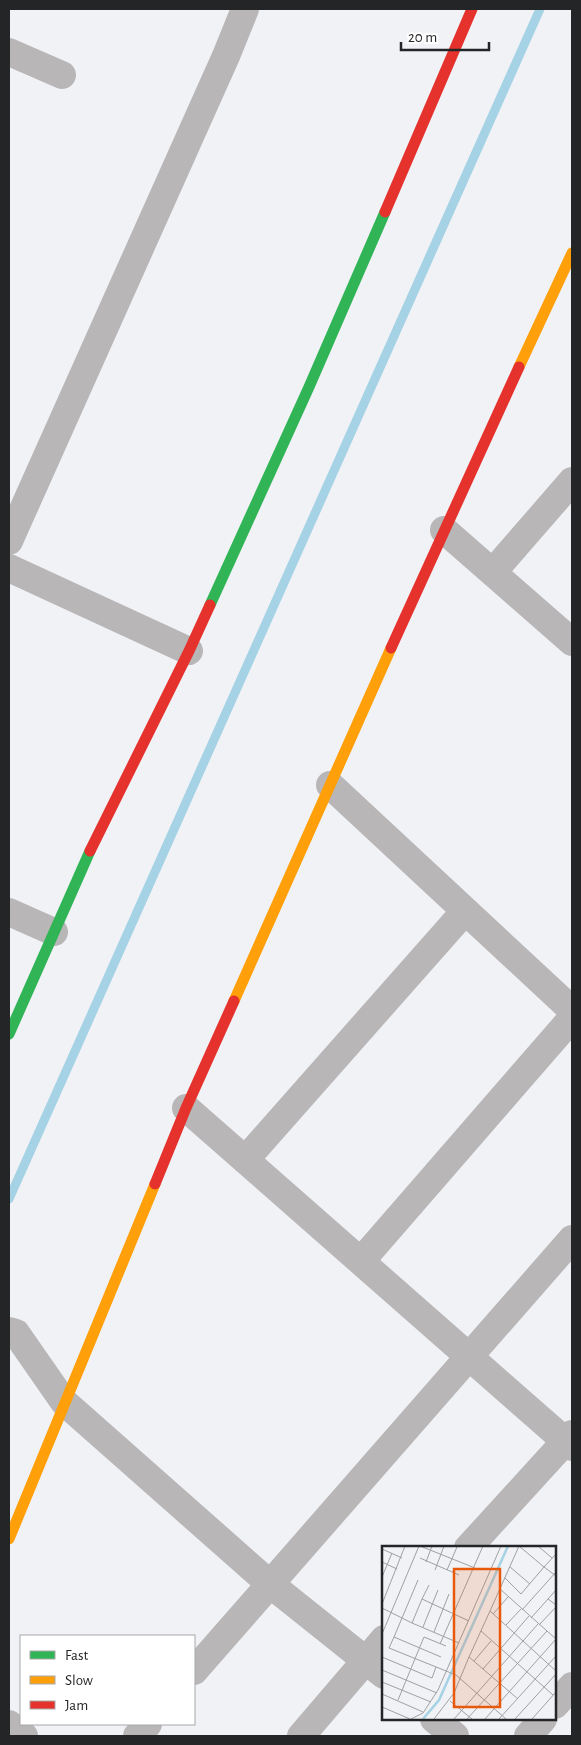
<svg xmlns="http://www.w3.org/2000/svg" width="581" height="1745" font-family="'Alegreya Sans',sans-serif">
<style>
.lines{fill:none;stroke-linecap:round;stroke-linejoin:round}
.stream{stroke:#a5d2e4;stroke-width:9}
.street{stroke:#b8b6b7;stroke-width:28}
.fast{stroke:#30b455;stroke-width:11}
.slow{stroke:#ff9f0a;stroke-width:11}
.jam{stroke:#e5322d;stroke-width:11}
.inset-river{fill:none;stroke:#a5d2e4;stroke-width:2.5}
.inset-road{fill:none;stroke:#9fa0a3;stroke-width:1}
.view{fill:#e8590c;fill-opacity:0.15;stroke:#e8590c;stroke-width:2.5}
.inset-edge{fill:none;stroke:#242527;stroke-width:2.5}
</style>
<rect width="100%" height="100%" fill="#f1f2f6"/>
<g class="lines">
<path class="stream" d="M9 1199 540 9"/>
<path class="street" d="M9 52 62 75
M444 530 572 642
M9 541 226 56 245 9
M9 568 189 651
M493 572 572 481
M330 785 572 1010
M9 912 54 932
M186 1108 572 1447
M245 1160 465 911
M361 1261 572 1018
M9 1331 16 1333 64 1402 270 1584 384 1675
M468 1548 572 1434
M194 1671 572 1239
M555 1705 572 1686
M434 1719 455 1736
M9 1724 24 1736
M137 1736 148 1724
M301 1736 384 1639
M528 1736 543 1719"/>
<path class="fast" d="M210 605 309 387 385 212
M9 1034 90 851"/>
<path class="slow" d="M519 367 572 253
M234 1001 391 648
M9 1539 155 1184"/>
<path class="jam" d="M385 212 472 9
M391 648 519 367
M90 851 189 651 210 605
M155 1184 186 1108 234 1001"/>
</g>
<g transform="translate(382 1546)">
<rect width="174" height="174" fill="#f1f2f6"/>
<path class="inset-river" d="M41 173 57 154 126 0"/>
<path class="inset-road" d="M38 0 93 22M156 0 170 12M0 3 20 12M174 8 162 21 174 30M38 12 77 29M0 16 15 23M44 16 50 0M128 21 148 38M53 24 62 0M65 24 75 1M0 31 10 7M118 43 174 93M174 44 166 53 174 59M40 53 47 39M0 58 23 0M0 62 30 77M140 64 174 26M108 65 174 125M111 68 126 51M149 72 166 53M124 79 139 63M157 79 174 61M41 81 56 44M99 85 171 149M52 86 67 48M0 88 37 0M12 91 36 34M77 97 30 77 40 53 87 75M58 98 101 0M0 111 50 132 54 121M59 111 12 91 7 102 74 129 124 173M87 111 136 153M92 115 109 95M101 123 147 70M0 124 55 147M0 136 49 156M0 148 41 166M16 154 42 91 64 100M68 155 90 173M0 161 28 173M29 173 41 167 56 144 119 0M52 173 72 147 87 111 108 65 137 0 162 21 139 48 123 32M72 173 156 78M85 173 165 85M103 173 174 93M117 173 174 110M133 173 174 128M150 173 174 146"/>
<path class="view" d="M72 23H118V161H72Z"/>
<rect width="174" height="174" class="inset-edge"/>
</g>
<rect width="581" height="1745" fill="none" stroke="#242527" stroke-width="20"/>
<rect x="20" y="1635" width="175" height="90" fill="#ffffff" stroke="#a7a8a9"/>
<rect x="30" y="1651" width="25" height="8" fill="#30b455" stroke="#a7a8a9"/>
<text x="65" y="1660" font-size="15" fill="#242527">Fast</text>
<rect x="30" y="1676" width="25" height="8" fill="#ff9f0a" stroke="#a7a8a9"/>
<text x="65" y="1685" font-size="15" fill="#242527">Slow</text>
<rect x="30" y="1701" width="25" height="8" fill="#e5322d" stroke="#a7a8a9"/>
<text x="65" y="1710" font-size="15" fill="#242527">Jam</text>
<path d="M401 42v8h88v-8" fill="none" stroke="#242527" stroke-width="2.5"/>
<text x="408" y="42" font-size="15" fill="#242527" stroke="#ffffff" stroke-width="4" paint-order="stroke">20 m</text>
</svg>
